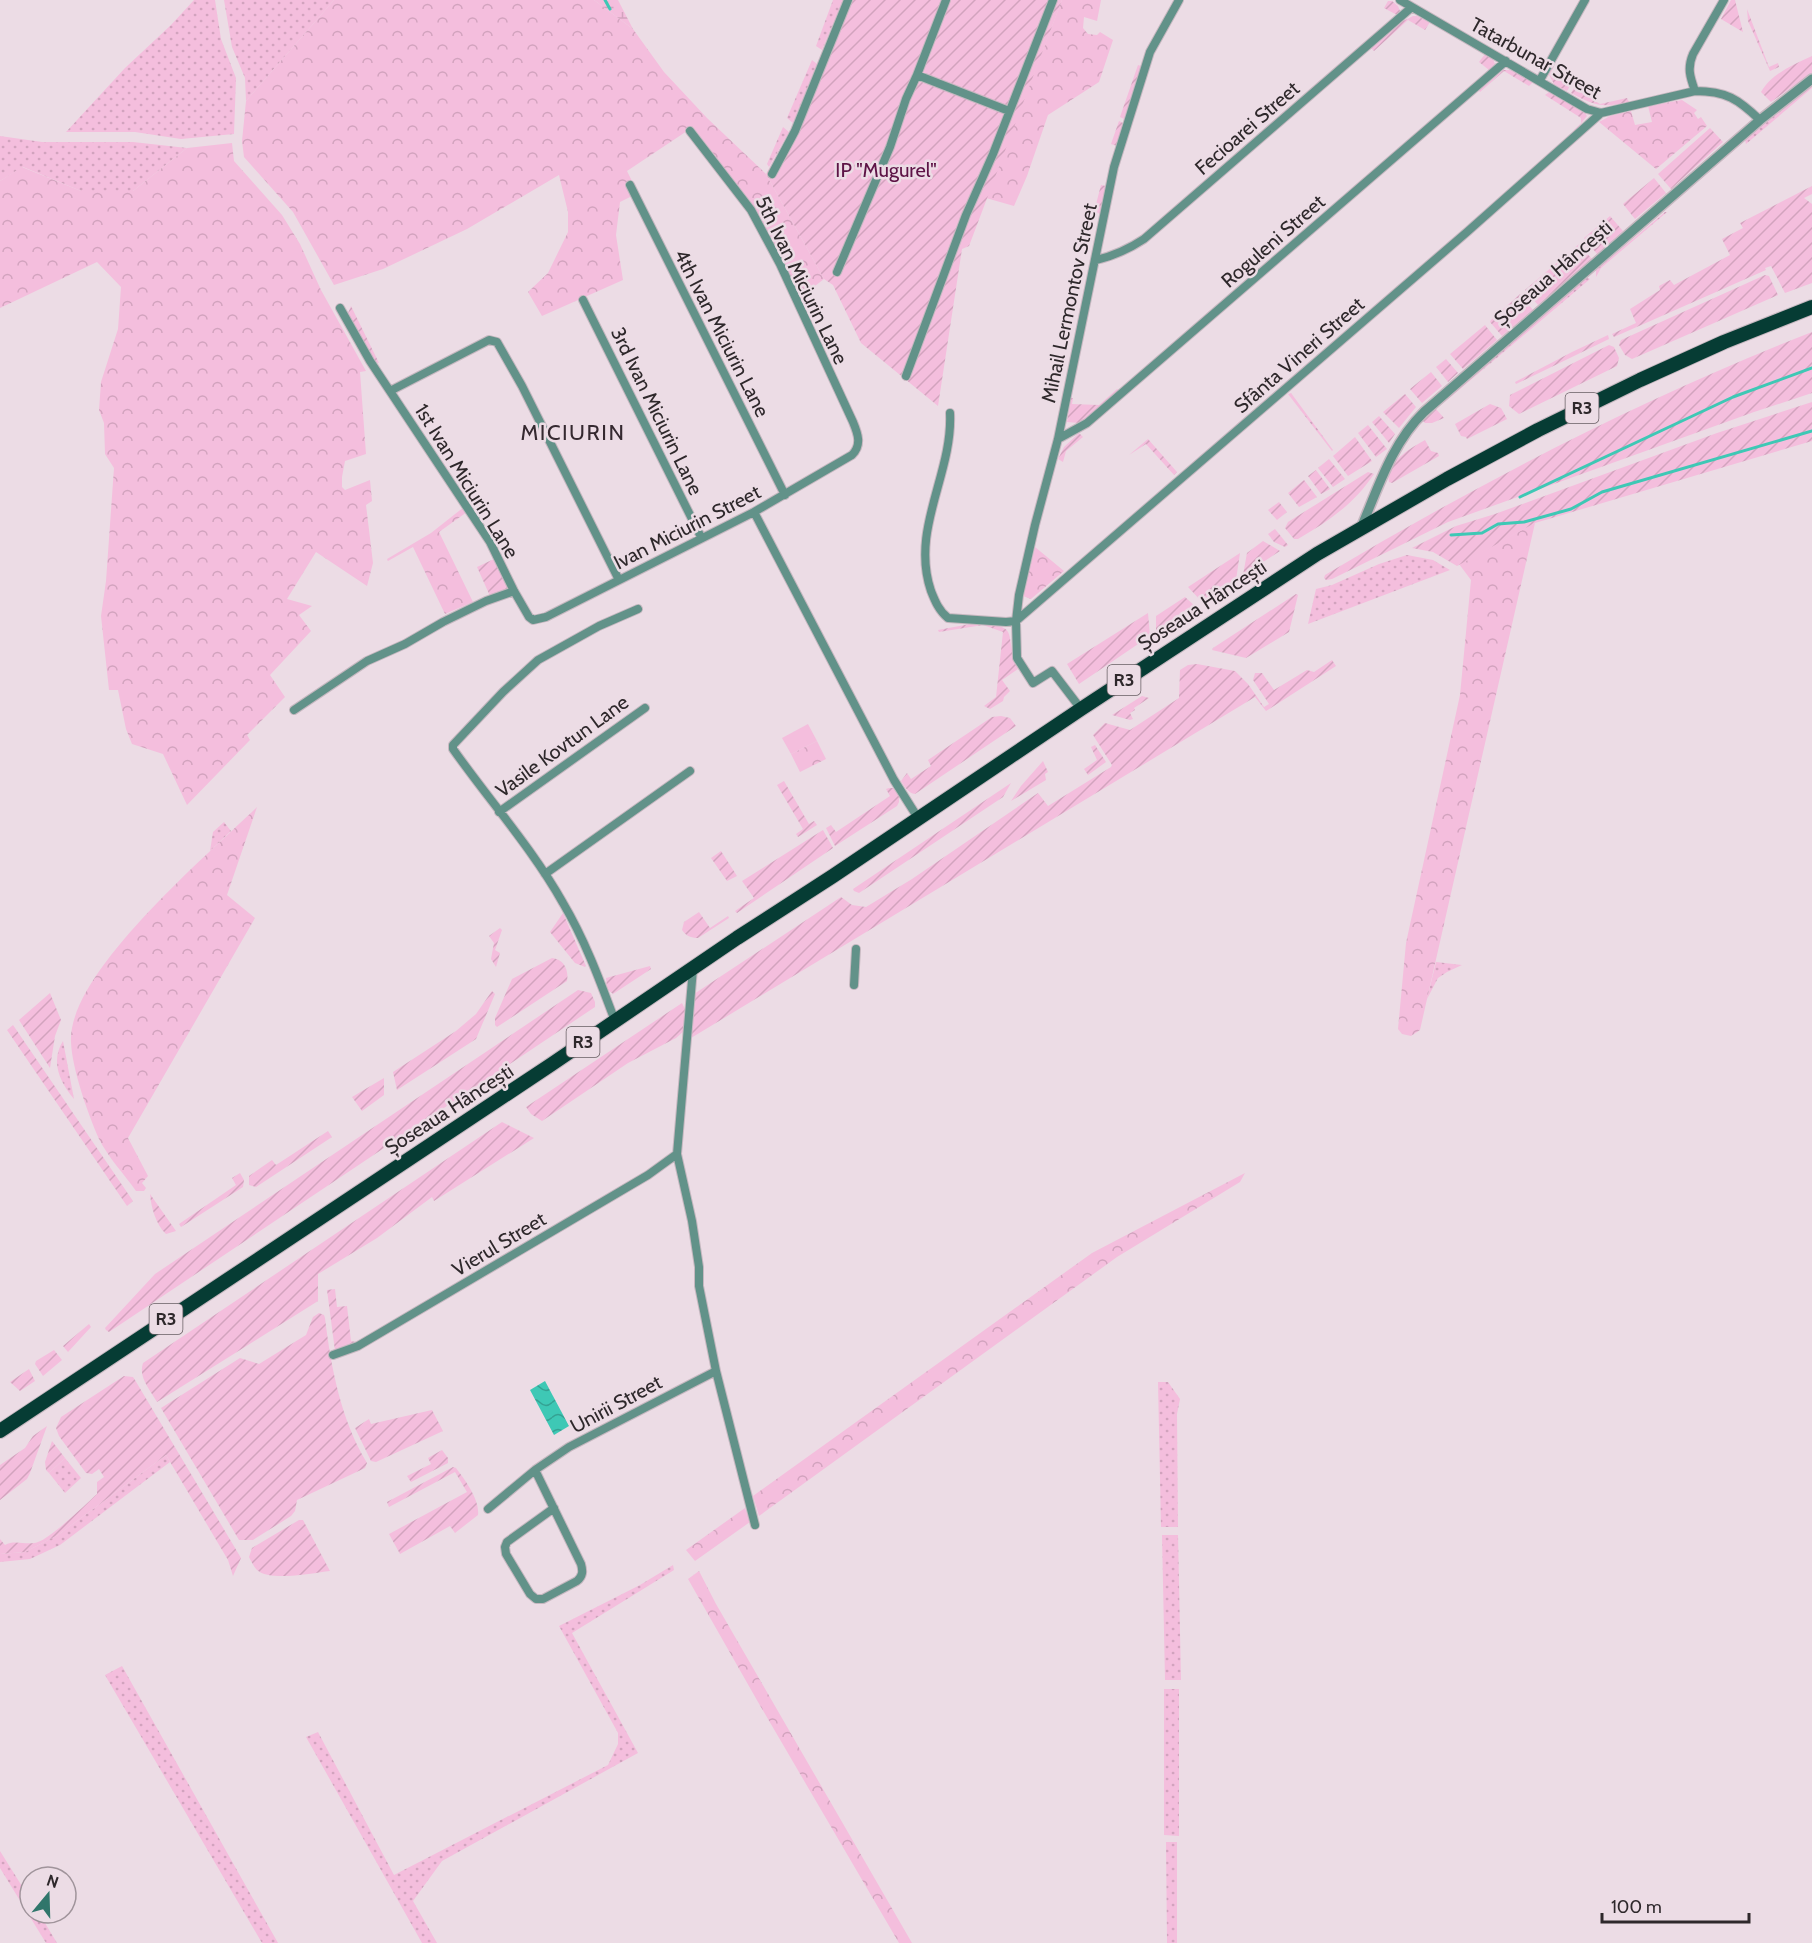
<svg xmlns="http://www.w3.org/2000/svg" width="1812" height="1943" font-family="Cabin,sans-serif">
<style>
.grass{fill:url(#grass-dots)}
.forest{fill:url(#forest-crowns)}
.wetland{fill:url(#wetland-marsh)}
.garden{fill:url(#garden-furrows)}
.pitch{fill:#f4bedd}
.water{fill:url(#water-waves)}
.lines{fill:none;stroke-linecap:round;stroke-linejoin:round}
.stream{stroke:#3ec8b5;stroke-width:3}
.minor-casing{stroke:#c6b8c0;stroke-width:10}
.tertiary-casing{stroke:#c6b8c0;stroke-width:12}
.trunk-casing{stroke:#c6b8c0;stroke-width:16}
.minor{stroke:#629289;stroke-width:8}
.tertiary{stroke:#629289;stroke-width:9}
.trunk{stroke:#063c34;stroke-width:14}
.labels{text-anchor:middle;stroke-width:5;stroke-linejoin:round;paint-order:stroke}
.shield{fill:#ecdce5;stroke:#675e63;stroke-width:1.5}
.shield-label{font-size:18px;font-weight:bold;fill:#2e282b}
.street-label{font-size:20px;fill:#2e282b;stroke:#ecdce5}
.park-label{font-size:20px;fill:#5d1346;stroke:#ecdce5}
.quarter-label{font-size:22px;letter-spacing:1.5px;fill:#352930;stroke:#ecdce5}
</style>
<defs>
<pattern id="grass-dots" width="8" height="8" patternUnits="userSpaceOnUse" patternTransform="scale(1.5)"><rect width="8" height="8" fill="#f4bedd"/><path d="M2 2h.1M6 6h.1" fill="none" stroke="#d2a3be" stroke-width="1.8" stroke-linecap="round"/></pattern>
<pattern id="forest-crowns" width="20" height="18" patternUnits="userSpaceOnUse" patternTransform="scale(1.5)"><rect width="20" height="18" fill="#f4bedd"/><path d="M2 6a3 3 0 1 1 6 0M12 15a3 3 0 1 1 6 0" fill="none" stroke="#d2a3be"/></pattern>
<pattern id="wetland-marsh" width="20" height="14" patternUnits="userSpaceOnUse" patternTransform="scale(1.5)"><rect width="20" height="14" fill="#f4bedd"/><path d="M1 5h8M5 5V1M11 12h8M15 12V8" fill="none" stroke="#d2a3be"/></pattern>
<pattern id="garden-furrows" width="10" height="10" patternUnits="userSpaceOnUse" patternTransform="scale(1.5)"><rect width="10" height="10" fill="#f4bedd"/><path d="M-1 1l2-2M0 10L10 0M9 11l2-2" fill="none" stroke="#d2a3be"/></pattern>
<pattern id="water-waves" width="16" height="10" patternUnits="userSpaceOnUse" patternTransform="scale(1.5)"><rect width="16" height="10" fill="#3ec8b5"/><path d="M0 5q4-4 8 0t8 0" fill="none" stroke="#34a293"/></pattern>
</defs>
<rect width="100%" height="100%" fill="#ecdce5"/>
<path class="grass" d="M194 0H215L221 39 236 78 234 134 181 139 135 132H66L125 68 171 25Z
M224 0H334L246 101 245 78 232 47Z
M833 0H843L822 50 816 46Z
M812 60 817 64 793 123 787 118Z
M1812 85V88L1746 144 1745 140Z
M783 127 789 132 769 167 767 164Z
M0 136 42 142H133L187 148 133 191H81L23 167 0 181Z
M1665 212H1667L1601 268 1596 277V270Z
M1588 278 1590 279 1440 406 1492 358 1584 279Z
M1291 393 1333 450 1332 451 1288 394Z
M1407 555 1433 560 1450 570 1308 624 1316 589 1332 585 1379 564Z
M224 822 231 831 210 851 213 832Z
M1436 962 1462 965 1447 972 1438 978 1427 999Z
M63 1041 74 1099C60 1082 50 1062 63 1041Z
M1158 1382H1168L1180 1399 1177 1414 1178 1527H1161Z
M166 1455 170 1462 60 1545 30 1559 0 1562V1554L25 1552 58 1535Z
M65 1458 81 1478 65 1493 49 1473Z
M1162 1535H1178L1181 1680H1165Z
M673 1565 674 1570 572 1633 638 1753 442 1861 413 1901 437 1943H422L306 1737 318 1732 394 1875 608 1765 618 1744V1733L559 1626 640 1585Z
M122 1666 278 1943H262L105 1675Z
M1164 1689H1179V1836L1164 1835Z
M1166 1842H1177V1943H1167Z
M0 1851 30 1899V1913H39L57 1943H46L0 1868Z"/>
<path class="forest" d="M334 0H594L633 29 664 72 707 118 766 174 824 279 811 289 812 292 804 308 784 262 750 202 693 127 627 171 633 183 627 187 632 196 620 202 616 235 623 280 542 316 528 292 548 273 568 232V212L559 175 467 229 383 269 334 285 293 212 244 157 242 141 246 101Z
M1062 0H1101L1097 21 1084 17 1083 28 1088 34 1097 35 1100 32 1113 40 1099 82 1048 115 1027 176 1014 206 986 198Z
M1682 100 1697 110 1694 113 1698 119 1701 117 1707 126 1656 169 1599 122 1610 116 1631 111 1635 125 1652 122 1648 106Z
M232 143 234 161 282 215 300 244 321 290 366 371 360 372 366 454 345 461 342 477V487L345 490 370 480 372 501 366 505 373 563 367 586 316 552 287 599 312 606 299 615 311 631 270 675 285 697 247 735 250 740 187 805 163 754 132 744 126 729 118 690H109L101 616 106 581 114 468 105 454 104 423 99 410 101 382 118 329 121 287 97 262 0 308V181L22 167 81 191H133L187 148Z
M464 507 467 512 439 532 473 602 445 614 413 547 388 561 387 559 431 533Z
M1535 523 1420 1030 1411 1036 1402 1034 1398 1029 1406 943 1460 695 1471 580 1459 564Z
M1035 547 1064 571 1031 599 1023 596Z
M817 741 826 759 800 772 791 754Z
M257 807 227 895 255 918 128 1138 148 1176 142 1183 146 1188 144 1191H136C124 1174 108 1157 99 1139 88 1114 72 1069 71 1042 67 973 209 854 257 807Z
M1245 1173 1240 1182 1117 1257 759 1516 753 1496 1092 1253Z
M745 1508 750 1522 695 1561 686 1550Z
M699 1571 716 1604 912 1943H899L758 1702 688 1579Z"/>
<path class="wetland" d="M594 0H618L633 29Z"/>
<path class="garden" d="M843 0H1062L969 246 962 249 938 406 861 343 833 285 824 279 766 174 792 127Z
M1731 0H1735L1743 32 1721 19Z
M1388 1H1392L1398 6 1400 11 1397 15 1384 8Z
M1747 9 1769 67 1778 63 1779 67 1770 71 1748 21Z
M1413 16H1417L1430 22 1425 30 1408 20 1374 51 1371 48 1401 22Z
M1485 54 1493 59 1495 64 1489 70 1479 62Z
M1812 56V73L1771 102 1761 92C1772 73 1793 65 1812 56Z
M1557 59 1551 73 1570 86 1567 91 1554 84 1549 75Z
M1138 65 1141 66 1124 119 1120 117Z
M1503 70H1510L1533 82 1529 86 1504 71 1480 92 1479 91Z
M1574 88 1600 104 1627 98 1629 102C1602 108 1595 106 1571 93Z
M1549 92 1585 113 1587 116 1575 131 1574 130 1581 123V118L1545 95Z
M1119 121 1123 123 1117 146 1111 144Z
M1710 128 1723 142 1671 189 1658 174Z
M1654 178 1666 193 1635 219 1623 204Z
M1101 185 1106 186 1101 214 1094 212Z
M1812 186V194L1804 198 1812 204V283L1785 293 1771 266 1765 268 1766 270 1614 337 1612 334 1636 323 1630 309 1660 290 1659 286 1670 280 1674 285 1730 255 1722 239 1743 228 1740 223Z
M1610 216 1623 231 1597 254 1584 238Z
M1579 244 1592 259 1538 305 1525 290Z
M1765 275 1769 276 1778 295 1632 359 1625 355 1619 345 1621 340Z
M1520 294 1533 310 1502 336 1490 322 1491 320Z
M351 306 379 363 374 362 353 327 348 313Z
M1485 325 1497 340 1463 369 1450 354Z
M1812 332V393L1754 412 1448 522 1332 579 1326 580 1324 578 1325 575C1481 482 1643 398 1812 332Z
M1608 335 1609 339 1516 384 1515 382 1572 352Z
M1609 345 1614 347 1619 358 1617 366 1519 414 1509 406 1510 395Z
M1446 359 1458 373 1448 382 1436 367Z
M1431 372 1442 386 1422 403 1410 389Z
M1117 389 1119 390 1084 420 1079 423 1067 422 1071 398H1073L1072 404 1099 405Z
M1405 394 1416 407 1399 428 1383 412Z
M1812 402V441L1535 523 1457 566 1433 552 1412 548 1456 526 1495 514 1717 433Z
M1490 404 1501 408 1507 419 1467 439 1466 437 1461 436 1455 424Z
M1436 409 1444 418 1432 423H1425L1423 421Z
M1379 416 1395 434 1389 443 1372 422Z
M1368 425 1387 449 1376 457 1358 433Z
M1079 433 1083 437 1066 451 1063 462 1058 459 1064 447Z
M1355 437 1372 461 1348 476 1333 456Z
M1148 439 1177 472 1174 475 1146 444 1129 455Z
M1425 440 1431 451 1438 453 1439 456 1392 483 1389 482C1384 463 1411 448 1425 440Z
M1329 459 1345 479 1333 487 1318 468Z
M1316 470 1330 489 1321 494 1308 476Z
M1368 472 1374 474C1354 504 1329 521 1298 539H1294L1285 528 1288 522Z
M1304 480 1317 497 1299 507 1288 493Z
M1279 502 1287 512 1277 520 1268 510Z
M1275 529 1288 545 1285 547 1274 542 1268 534Z
M1263 541 1280 551 1243 575 1247 553Z
M1240 553 1236 580 1202 602 1188 587Z
M494 559 509 588 490 596 477 567Z
M1296 594 1298 595 1289 632 1246 658 1212 650 1213 648Z
M1185 597 1195 606 1156 632V616Z
M1148 613 1150 636 1079 684 1067 664Z
M970 624C1024 625 1002 630 1018 669L1002 680 1010 691 1004 697 1003 701 990 709 984 706 996 697 1003 632 983 625 939 632 938 630Z
M1332 660 1336 666 1266 711 1255 697 691 1038 694 994 841 897 852 905 866 907 912 879 1038 793 1048 806 1111 767 1112 765 1093 735 1105 723 1130 730 1179 698 1180 670 1188 665 1197 664 1235 671 1248 684 1264 707 1269 704 1253 680 1255 673H1262L1274 690 1307 670 1314 672Z
M1142 696 1149 698 1134 708 1135 710 1130 713 1133 719 1130 720 1112 715Z
M1001 716 1010 718 1016 726 915 794C908 793 905 787 901 781L907 773 911 779 931 766 928 760 992 717Z
M1095 745 1106 762 1088 775 1084 769 1097 760 1091 747Z
M1043 761 1048 772 1045 774 1046 780 1011 801 1021 786Z
M784 781 809 824 814 821 817 825 798 837 796 834 803 829 777 785Z
M1011 783 1003 797 859 893 854 891 853 889Z
M889 788H893L899 794V802L897 806 835 846 826 828 831 825 836 832 890 796 886 789Z
M823 830 833 848 737 913 735 911 754 898 742 881Z
M721 851 737 876 727 881 711 858Z
M699 912 710 928 728 916 729 918 698 938C691 938 686 936 682 930L684 922Z
M563 913 586 966 585 967 575 963 550 932Z
M500 928 502 930 495 950 500 953 496 967 491 959 494 943 489 936Z
M552 958C564 959 569 970 567 981L497 1027 495 1025V1018L512 979Z
M650 966 651 969 613 994 607 989 606 978Z
M578 990 591 993 595 1002V1007L109 1332 106 1330 105 1328 155 1274Z
M492 991 495 994 476 1039 397 1090 393 1072 456 1031 476 1014Z
M50 993 61 1020 55 1036 50 1068 19 1020Z
M682 1003 685 1009 684 1031 676 1038 628 1063 542 1121 531 1114 526 1107Z
M13 1025 133 1201 127 1206 7 1030Z
M384 1078V1095L362 1111 352 1097Z
M502 1122 534 1138 434 1201 432 1197 377 1238 318 1274V1301L157 1402C150 1390 138 1377 143 1363Z
M328 1131 332 1137 256 1187 249 1185V1176L272 1160 276 1165Z
M240 1173 244 1180 243 1187 181 1227 179 1224 236 1185 232 1178Z
M150 1194 176 1231 166 1234C156 1225 151 1207 150 1194Z
M335 1289 337 1307 347 1306 351 1341 356 1342 350 1347 335 1351 327 1290Z
M319 1313 324 1315 325 1318C331 1368 341 1420 367 1463L365 1468 297 1500 295 1511 291 1516 253 1540H239L161 1408 240 1358 259 1364 306 1335 313 1317Z
M89 1324 91 1327 68 1352 63 1346Z
M54 1350 62 1360 43 1376 35 1364 36 1361Z
M29 1369 35 1381 20 1391 10 1382Z
M124 1376 133 1377 135 1380 241 1558 233 1576 228 1560 166 1455 58 1535 25 1552 0 1554V1539L5 1545C15 1539 27 1546 38 1542 51 1538 86 1504 97 1494V1482L104 1477 99 1469 92 1474 86 1473 59 1436 56 1428 61 1417Z
M432 1410 443 1431 376 1462 371 1461 355 1428 369 1419 371 1424Z
M47 1426 30 1473 27 1479 0 1500V1465L25 1448 33 1436Z
M52 1441 65 1458 49 1473 46 1470 45 1462Z
M442 1450 448 1458V1463L411 1482 407 1476 431 1464 428 1458Z
M453 1467 456 1468C465 1480 480 1500 478 1515L455 1533 450 1526 400 1554 389 1534 467 1492 455 1472 389 1507 387 1502Z
M299 1520H303L330 1571C313 1573 270 1582 257 1570 254 1567 251 1561 249 1557L252 1548Z"/>
<path class="pitch" d="M808 724 817 741 791 754 782 738Z"/>
<path class="water" d="M545 1381 569 1426 554 1435 530 1390Z"/>
<g class="lines">
<path class="stream" d="M605 0 610 9
M1520 497 1733 397 1812 368
M1451 535 1482 533 1498 524 1524 522 1571 509 1602 492 1812 431"/>
<g class="minor-casing">
<path id="minor" d="M1400 0 1587 109 1601 113 1695 91C1726 91 1738 99 1760 120
M917 75 1009 111
M1540 80 1585 0
M1695 91C1690 77 1687 68 1693 54L1724 0
M772 174 795 131 848 0
M630 185 785 495
M1096 260C1113 256 1129 249 1144 239L1412 7
M837 272 890 147 906 99 917 75 946 0
M583 300 701 537
M340 308 370 361 490 542 514 591 529 617 533 620 546 617 754 512 852 455C862 445 858 434 853 422L780 264 751 210 690 131
M906 376 966 215 993 154 1053 0
M390 391 489 340 497 342 522 386 619 580
M950 413C953 474 910 529 931 591 935 601 939 611 948 618L1006 622 1016 621 1467 232 1601 113
M1058 439 1087 423 1506 61
M754 512 894 780 918 818
M1081 709 1052 671 1033 683 1017 658 1016 621 1019 595 1035 525 1058 439 1114 167 1150 52 1179 0
M294 710 367 661 405 644 443 622 486 601 514 591
M499 812 645 708
M545 874 690 771
M854 985 856 949
M615 1021C600 981 585 940 563 903 532 848 489 800 453 749V745L503 692 538 660 599 626 638 609
M677 1154 692 1221 699 1267V1286L716 1371 755 1525
M333 1355 358 1346 648 1175 677 1154 693 969
M535 1470 581 1564C583 1571 583 1576 577 1581L543 1599H536L530 1594 506 1554 505 1547 507 1542 554 1508
M488 1509 535 1470 569 1447 716 1371"/>
</g>
<g class="tertiary-casing">
<path id="tertiary" d="M1361 528C1378 488 1392 443 1424 412L1760 120 1812 79"/>
</g>
<g class="trunk-casing">
<path id="trunk" d="M0 1431 552 1064 737 938 833 876 1081 709 1317 554 1447 479 1538 430 1640 380 1724 342 1812 307"/>
</g>
<use href="#minor" class="minor"/>
<use href="#tertiary" class="tertiary"/>
<use href="#trunk" class="trunk"/>
</g>
<g class="labels">
<g class="shield">
<rect x="1565.5" y="393" width="33" height="30" rx="4.5"/>
<rect x="1107.5" y="665" width="33" height="30" rx="4.5"/>
<rect x="566.5" y="1027" width="33" height="30" rx="4.5"/>
<rect x="149.5" y="1304" width="33" height="30" rx="4.5"/>
</g>
<g class="shield-label">
<text x="1582" y="414">R3</text>
<text x="1124" y="686">R3</text>
<text x="583" y="1048">R3</text>
<text x="166" y="1325">R3</text>
</g>
<g class="street-label">
<text transform="translate(1536 58) rotate(29)" y="7">Tatarbunar Street</text>
<text transform="translate(1247 128) rotate(-41)" y="7">Fecioarei Street</text>
<text transform="translate(1273 241) rotate(-41)" y="7">Roguleni Street</text>
<text transform="translate(1553 273) rotate(-41)" y="7">Șoseaua Hâncești</text>
<text transform="translate(802 280) rotate(64)" y="7">5th Ivan Miciurin Lane</text>
<text transform="translate(1069 303) rotate(-78)" y="7">Mihail Lermontov Street</text>
<text transform="translate(722 333) rotate(63)" y="7">4th Ivan Miciurin Lane</text>
<text transform="translate(1299 355) rotate(-41)" y="7">Sfânta Vineri Street</text>
<text transform="translate(657 411) rotate(64)" y="7">3rd Ivan Miciurin Lane</text>
<text transform="translate(467 481) rotate(58)" y="7">1st Ivan Miciurin Lane</text>
<text transform="translate(687 527) rotate(-27)" y="7">Ivan Miciurin Street</text>
<text transform="translate(1202 605) rotate(-33)" y="7">Șoseaua Hâncești</text>
<text transform="translate(562 746) rotate(-36)" y="7">Vasile Kovtun Lane</text>
<text transform="translate(449 1109) rotate(-33)" y="7">Șoseaua Hâncești</text>
<text transform="translate(499 1244) rotate(-31)" y="7">Vierul Street</text>
<text transform="translate(616 1404) rotate(-28)" y="7">Unirii Street</text>
</g>
<g class="park-label">
<text x="886" y="177">IP "Mugurel"</text>
</g>
<g class="quarter-label">
<text x="573" y="440">MICIURIN</text>
</g>
</g>
<g transform="translate(48 1895) rotate(19)"><circle r="28" fill="#ecdce5" stroke="#a0949b" stroke-width="1.5"/>
<path d="M0-4.5L10 22L0 15L-10 22Z" fill="#30766b"/>
<text y="-9" font-size="16" font-weight="bold" text-anchor="middle" fill="#2e282b">N</text>
</g>
<path d="M1602 1913v9h147v-9" fill="none" stroke="#2e282b" stroke-width="3"/>
<text x="1611" y="1913" font-size="18" fill="#2e282b" stroke="#ecdce5" stroke-width="4.5" paint-order="stroke">100 m</text>
</svg>
